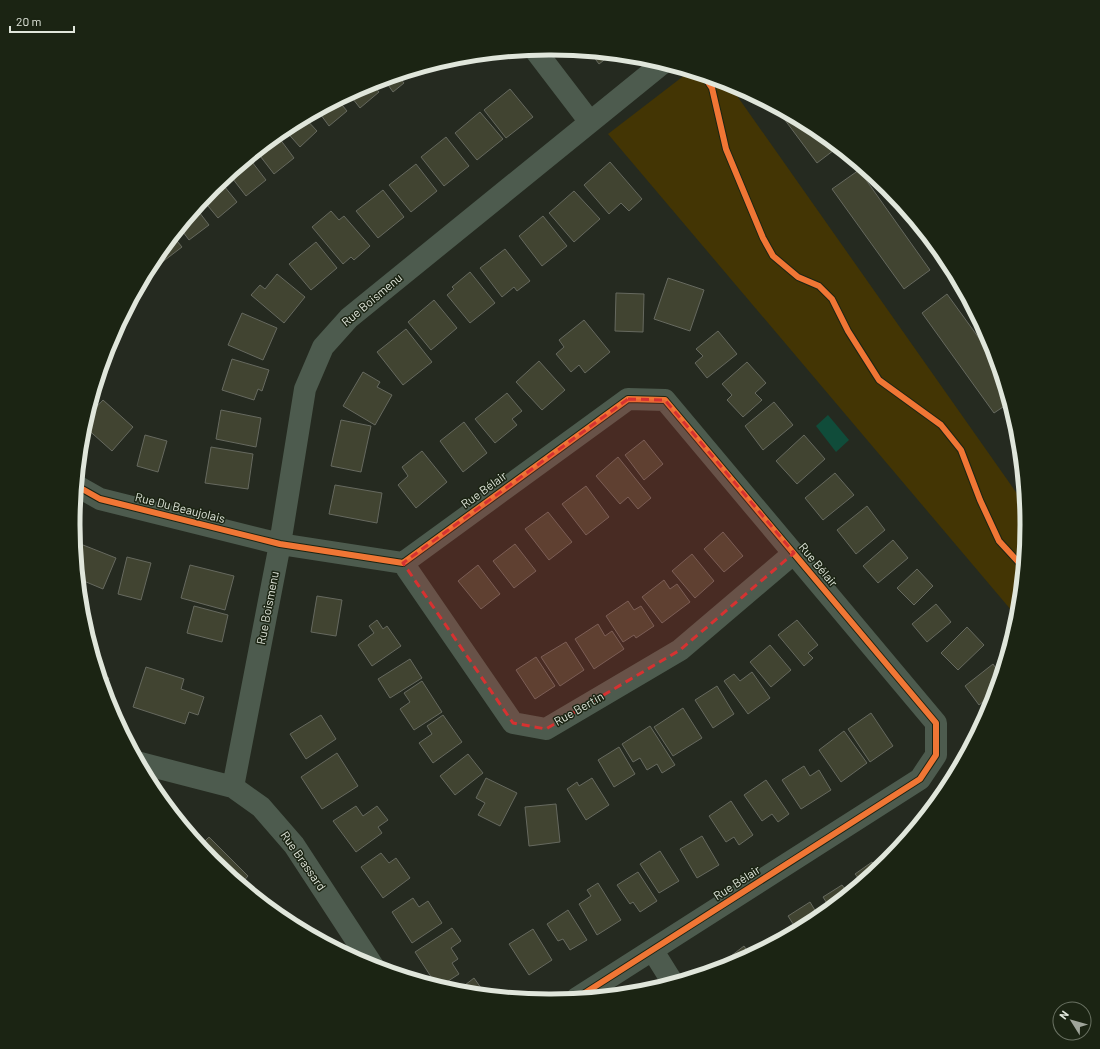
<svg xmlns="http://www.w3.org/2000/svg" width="1100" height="1049" font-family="Barlow,sans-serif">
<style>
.green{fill:#433504}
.water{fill:#104c3a}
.building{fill:#414431;stroke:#66695f}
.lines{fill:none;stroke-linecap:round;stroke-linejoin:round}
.minor{stroke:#4d5b4e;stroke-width:22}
.cycleway-casing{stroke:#1b2413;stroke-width:8}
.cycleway{stroke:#f07635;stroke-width:6}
.marked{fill:#d63231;fill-opacity:0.2;stroke:#d63231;stroke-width:3;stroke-dasharray:8 5;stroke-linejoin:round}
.labels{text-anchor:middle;stroke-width:3;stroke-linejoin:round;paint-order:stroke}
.street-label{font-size:12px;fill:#e0e6db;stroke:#1b2413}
.rim{fill:none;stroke:#e0e6db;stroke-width:5}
</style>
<rect width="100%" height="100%" fill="#252a20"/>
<path class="green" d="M690 71 728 83 1025 505 1026 525 1017 617 608 134Z"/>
<path class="water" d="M828 415 849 440 836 452 816 426Z"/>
<path class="building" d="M590 52 612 54 599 64Z
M400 74 398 76 404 83 393 92 384 79Z
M371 83 379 92 360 108 349 94Z
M510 89 533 117 506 138 484 110Z
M338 100 347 111 329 126 318 111Z
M776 108 815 128 838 147 817 163Z
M480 112 503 139 477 160 455 133Z
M305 118 317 131 300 147 284 129Z
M277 135 294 158 274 174 257 152Z
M446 137 469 166 444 186 421 157Z
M249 158 266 180 246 196 229 174Z
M610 162 642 199 629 211 621 203 609 214 584 185Z
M416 164 437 191 411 212 389 185Z
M859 170 930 270 904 289 832 189Z
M220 181 237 202 218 218 203 200Z
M383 190 404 217 378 238 356 211Z
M574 191 600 219 574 242 549 213Z
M196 208 209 225 189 240 180 228Z
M331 211 339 220 344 216 370 246 354 260 351 257 343 264 312 227Z
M543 216 567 246 542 266 519 236Z
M173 236 182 247 161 263 156 257Z
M316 242 337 268 311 290 289 264Z
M505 249 530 281 517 291 514 287 502 297 480 268Z
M470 272 495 303 470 323 447 295 454 289 452 287Z
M277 274 305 297 284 323 251 295 260 285 265 289Z
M668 278 704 290 690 331 654 319Z
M616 293 644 294 643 332 615 331Z
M947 294 997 363 1009 403 994 413 922 313Z
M434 300 457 328 431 350 408 322Z
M242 313 277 328 263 360 228 345Z
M584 320 610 352 585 373 579 365 571 372 556 354 564 347 559 340Z
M406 329 432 362 403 385 377 352Z
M718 331 737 354 707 378 695 363 703 356 696 349Z
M232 359 269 370 262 391 258 389 254 400 222 390Z
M539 361 565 390 542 410 516 382Z
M747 362 766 383 755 393 762 400 743 417 727 400 732 395 722 384Z
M363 372 380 382 377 387 392 395 375 425 343 406Z
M507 393 522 411 512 419 517 425 495 443 475 419Z
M103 400 133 427 112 451 84 426 87 417Z
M774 402 793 425 763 450 745 426Z
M221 410 261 418 256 447 216 439Z
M341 420 371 426 361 472 331 466Z
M464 422 487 453 463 472 440 441Z
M1017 432 1019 451 1010 438Z
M145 435 167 441 158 472 137 466Z
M804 435 825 459 797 484 776 461Z
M644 440 663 464 644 480 625 455Z
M211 447 253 454 248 489 205 483Z
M422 451 447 482 416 508 398 485 408 476 402 467Z
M618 457 651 498 638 509 628 497 620 504 596 476Z
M835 473 854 495 823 520 805 498Z
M335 485 382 493 377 523 329 514Z
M586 486 609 517 586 535 562 504Z
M867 506 885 530 856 554 837 530Z
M548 512 572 542 549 560 525 529Z
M723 532 743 556 724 572 704 549Z
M893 540 908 558 878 583 863 566Z
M78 543 116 558 103 589 79 579 76 547Z
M515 544 536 571 514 588 493 561Z
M692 554 714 581 695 598 672 571Z
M127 557 151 563 141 600 118 594Z
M190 565 234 576 225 610 181 598Z
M478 565 500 594 481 609 458 581Z
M917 569 933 586 914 605 897 588Z
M664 580 670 589 677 584 690 602 662 623 642 597Z
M317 596 342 600 336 636 311 632Z
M628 601 634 610 641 606 654 626 636 638 634 635 623 642 606 616Z
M936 604 951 622 927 642 912 624Z
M194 606 228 615 222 642 187 633Z
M377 620 383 629 387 626 401 646 372 666 358 645 374 633 369 626Z
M797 620 818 645 808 653 813 658 804 666 778 635Z
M598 624 605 636 612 631 624 649 594 669 575 639Z
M967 627 984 645 958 670 941 653Z
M566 642 584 670 560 686 541 657Z
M770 645 791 670 771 687 750 662Z
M536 657 555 686 535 699 516 670Z
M410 659 422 678 390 698 378 679Z
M993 664 1000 674 994 693 979 705 965 686Z
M146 667 184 679 181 689 204 697 198 715 189 712 185 724 133 707Z
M752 672 770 698 748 714 724 681 734 674 740 681Z
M100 675 109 678 105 691Z
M422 681 442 712 414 730 400 709 410 702 404 693Z
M717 686 734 714 713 728 695 700Z
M683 708 702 738 673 756 654 727Z
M871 713 893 746 870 762 848 729Z
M321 715 336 739 306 759 290 734Z
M443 715 462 742 433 763 419 743 432 734 427 726Z
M650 726 675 765 662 773 657 764 647 770 640 758 633 762 622 744Z
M844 731 867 763 841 782 819 750Z
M619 747 635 774 614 787 598 760Z
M337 753 358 786 322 809 301 777Z
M468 754 483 773 455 795 440 776Z
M804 766 810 776 819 770 831 790 801 809 782 780Z
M486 778 517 793 500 826 478 815 485 803 476 798Z
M592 778 609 805 586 820 567 789 577 782 579 786Z
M766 780 789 814 778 822 772 814 762 821 744 795Z
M731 801 753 835 739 845 734 837 726 842 709 816Z
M556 804 560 842 529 846 525 807Z
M356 806 363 816 377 806 388 820 378 827 382 833 356 852 333 821Z
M702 836 719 865 697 878 680 849Z
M209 837 248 876 241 884 213 861 200 846Z
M660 851 679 881 659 893 640 864Z
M381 853 389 863 396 858 410 878 383 898 361 867Z
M872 862 877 869 850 892 848 888 860 880 855 874Z
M638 872 657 901 640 912 633 902 630 904 617 885Z
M598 883 621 920 597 935 579 904 591 896 587 890Z
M842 885 848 893 830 908 823 897Z
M413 898 419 907 428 901 442 923 412 943 392 912Z
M810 902 819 917 797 930 788 916Z
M568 910 587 940 570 950 563 939 558 941 547 924Z
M452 928 461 941 451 948 458 959 452 963 459 974 439 987 437 986 415 952Z
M533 929 552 960 529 975 509 944Z
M744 946 750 955 732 965 715 970 714 969Z
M474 978 486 995 456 992Z"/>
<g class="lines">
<path class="minor" d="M535 50 590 122
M77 486 100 499 280 544 403 563 628 399 665 400 936 723V755L920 779 577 998
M403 563 513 723 546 729 680 650 794 553
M140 763 233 787 261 807 294 845 373 966
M233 787 280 544 305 389 323 347 349 318 663 63
M653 951 673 983"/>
<g class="cycleway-casing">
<path id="cycleway" d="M704 76 712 88 726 149 763 238 773 256 798 277 819 286 832 299 848 331 879 380 941 425 961 450 980 500 999 541 1022 566
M77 486 100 499 280 544 403 563 628 399 665 400 936 723V755L920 779 577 998"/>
</g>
<use href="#cycleway" class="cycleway"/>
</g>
<path class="marked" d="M628 399 665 400 794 553 680 650 546 729 513 723 403 563Z"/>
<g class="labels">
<g class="street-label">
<text transform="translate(372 300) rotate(-40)" y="4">Rue Boismenu</text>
<text transform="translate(484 490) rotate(-36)" y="4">Rue Bélair</text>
<text transform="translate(180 508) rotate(14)" y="4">Rue Du Beaujolais</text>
<text transform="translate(818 565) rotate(50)" y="4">Rue Bélair</text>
<text transform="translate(268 608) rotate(-79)" y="4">Rue Boismenu</text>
<text transform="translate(579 709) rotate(-30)" y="4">Rue Bertin</text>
<text transform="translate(303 861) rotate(55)" y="4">Rue Brassard</text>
<text transform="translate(737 883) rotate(-33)" y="4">Rue Bélair</text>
</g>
</g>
<path d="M0 0H1100V1049H0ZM549 55H551A469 469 0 0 1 1020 524V525A469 469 0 0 1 551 994H549A469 469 0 0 1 80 525V524A469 469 0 0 1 549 55Z" fill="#1b2413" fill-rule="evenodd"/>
<path class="rim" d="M549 55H551A469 469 0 0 1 1020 524V525A469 469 0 0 1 551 994H549A469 469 0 0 1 80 525V524A469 469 0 0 1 549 55Z"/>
<g transform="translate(1072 1021) rotate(307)"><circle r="19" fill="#1b2413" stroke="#6a7263"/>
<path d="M0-3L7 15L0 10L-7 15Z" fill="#9fa49a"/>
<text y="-6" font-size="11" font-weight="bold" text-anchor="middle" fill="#e0e6db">N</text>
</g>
<path d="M10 26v6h64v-6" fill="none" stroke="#e0e6db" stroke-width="2"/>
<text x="16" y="26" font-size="12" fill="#e0e6db" stroke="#1b2413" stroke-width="3" paint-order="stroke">20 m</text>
</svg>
